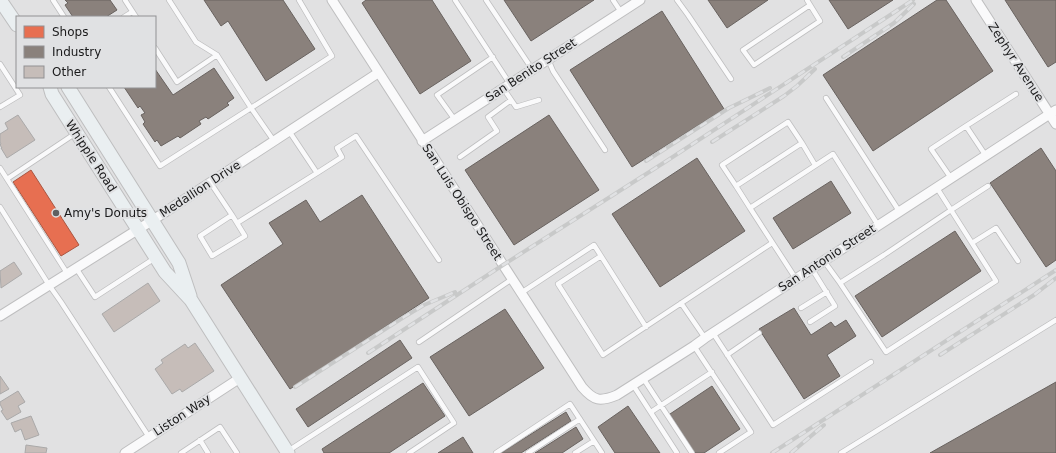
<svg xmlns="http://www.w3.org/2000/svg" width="1056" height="453" font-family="'DejaVu Sans',sans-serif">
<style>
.shops{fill:#e76f51;stroke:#aa5641}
.industry{fill:#8a817c;stroke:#68625f}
.building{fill:#c6bdb9;stroke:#aaa9a9}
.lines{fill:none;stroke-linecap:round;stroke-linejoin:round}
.service-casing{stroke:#bebebf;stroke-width:6}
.minor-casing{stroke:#bebebf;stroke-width:11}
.secondary-casing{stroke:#bebebf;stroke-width:15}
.service{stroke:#fafafb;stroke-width:4.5}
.minor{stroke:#fafafb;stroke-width:9}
.secondary{stroke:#eaeff1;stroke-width:13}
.rail-casing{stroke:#c8c9c9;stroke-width:4}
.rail{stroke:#e0e1e3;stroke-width:2.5;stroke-dasharray:8;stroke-linecap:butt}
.poi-dot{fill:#606061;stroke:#e0e1e3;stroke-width:1.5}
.labels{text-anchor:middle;stroke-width:4;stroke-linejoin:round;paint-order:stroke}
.street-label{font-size:12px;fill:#1a1a1b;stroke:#e0e1e3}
.poi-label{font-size:12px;fill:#1a1a1b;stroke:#e0e1e3;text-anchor:start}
</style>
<rect width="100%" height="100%" fill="#e1e1e2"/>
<path class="shops" d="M31 170 79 245 61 256 13 182Z"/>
<path class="industry" d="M65 0H110L117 10 106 17H73L65 5 68 3Z
M204 0H283L315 49 266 81 228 21 221 26Z
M366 0H432L471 61 420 94 362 3Z
M504 0H594L531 41Z
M708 0H768L727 28Z
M829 0H893L848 29Z
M937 0H946L993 71 873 151 823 75Z
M1005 0H1056V62L1048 67Z
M662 11 724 109 632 167 570 70Z
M214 68 234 98 227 103 229 105 208 119 206 117 199 121 201 124 180 138 178 136 161 146 157 140 155 142 143 124 145 122 141 115 145 113 140 106 138 108 124 87H155V69L173 95Z
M549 115 599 190 514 245 465 170Z
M1041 148 1056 171V260L1046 267 990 183Z
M697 158 745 231 660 287 612 214Z
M831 181 851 213 793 249 773 218Z
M362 195 429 298 290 389 221 285 283 244 269 223 306 200 320 222Z
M955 231 981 271 882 337 855 296Z
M794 308 811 335 831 322 835 327 846 320 856 336 827 355 840 376 804 399 759 329Z
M505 309 544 368 469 416 430 357Z
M400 340 412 358 308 427 296 409Z
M1056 382V453H930Z
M423 383 445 416 389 453H324L322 449Z
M712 386 740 429 704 453H695L670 414Z
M628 406 660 453H615L598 427Z
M566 412 571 421 521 453H501Z
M576 427 583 439 562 453H535Z
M463 437 473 453H438Z"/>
<path class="building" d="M18 115 35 140 7 158 1 148H2L0 145 1 144 0 142V134L8 129 5 123Z
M14 262 22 274 1 288 0 271Z
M148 283 160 301 114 332 102 314Z
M195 343 214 371 182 392 180 389 172 394 155 369 163 363 161 360 185 344 188 348Z
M0 376 9 389 0 394Z
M18 391 25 402 18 406 21 412 7 420 1 411 3 410 0 404V402Z
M31 416 39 435 25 440 21 429 15 432 11 423Z
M26 445 47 448 46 453H25Z"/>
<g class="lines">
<g class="service-casing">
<path id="service" d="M53 0 64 17
M125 0 136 17
M169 0 196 42 217 55
M455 0 510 84
M486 0 532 69
M613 0 621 12
M677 0 688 15 731 79
M807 0 820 21 754 65 743 50 810 5
M124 17 132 12
M548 59 553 71 605 150
M0 64 20 95 0 107
M109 87 160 166 251 108 217 55 177 82 155 48
M503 88 516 107 539 100
M826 98 899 211
M455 120 437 95 493 57
M274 141 251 108 332 56 299 0
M986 156 966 126 1016 94
M460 157 497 131 488 117 511 100
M0 168 67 273
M317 173 342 157 337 148 356 136 439 260
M951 178 931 149 966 126
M7 179 76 133
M210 182 232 215
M736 186 722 165 788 122 802 143
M937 188 951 210 988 186
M0 207 49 285 61 302 149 437
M750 208 736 186 802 143 815 165
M237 223 232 215 200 236 212 256 245 236 237 223 317 173 289 131
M972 243 996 228 1018 261
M824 261 840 283 884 255 951 210 996 281 886 352 840 283
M76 268 95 297 155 258
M796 279 750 208 833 154 878 225
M521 293 594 245 601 256
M681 303 705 338
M801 308 827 292
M810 322 835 306 812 269
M646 327 601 256 558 284 603 355 624 341 772 243
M713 333 773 425 871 362
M419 342 512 279
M694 346 751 432 719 453
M727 355 759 333
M643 378 692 453
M633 385 677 453
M651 412 712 372
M200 440 208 453
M288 451 418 367 454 423 409 453
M181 453 220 427 237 453
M496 453 570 404 602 453
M528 453 580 419
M575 453 594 441
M841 453 1056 320"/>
</g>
<g class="minor-casing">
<path id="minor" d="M332 0 582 387C594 401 600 402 617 395L694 346 705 338 1056 110
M976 0 1056 124
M422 141 640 0
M0 316 153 220 378 73
M125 453 240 378"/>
</g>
<g class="secondary-casing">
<path id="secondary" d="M0 0 17 25
M50 87 52 94 165 272 191 300 288 453
M68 87 179 263 190 296"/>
</g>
<use href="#service" class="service"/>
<use href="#minor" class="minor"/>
<use href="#secondary" class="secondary"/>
<g class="rail-casing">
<path id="rail" d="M843 57 894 23 914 4
M712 142 784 96 797 86 815 69
M646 161 729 108 770 88
M368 353 503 265 665 162 913 0
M940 355 1034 295 1056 278
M295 387 404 317 424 305 455 292
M772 453 1056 270
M791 453 824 425"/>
</g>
<use href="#rail" class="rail"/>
</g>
<circle class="poi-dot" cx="56" cy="213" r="4"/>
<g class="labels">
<g class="street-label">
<text transform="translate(1016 62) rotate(57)" y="4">Zephyr Avenue</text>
<text transform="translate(531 70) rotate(-33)" y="4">San Benito Street</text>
<text transform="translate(91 156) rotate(57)" y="4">Whipple Road</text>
<text transform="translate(200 189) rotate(-33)" y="4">Medallion Drive</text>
<text transform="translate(462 202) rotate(57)" y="4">San Luis Obispo Street</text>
<text transform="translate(827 258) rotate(-33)" y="4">San Antonio Street</text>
<text transform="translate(182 415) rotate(-33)" y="4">Liston Way</text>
</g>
<g class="poi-label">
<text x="64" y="217">Amy's Donuts</text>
</g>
</g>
<rect x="16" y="16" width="140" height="72" fill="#e0e1e3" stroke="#919193"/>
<rect x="24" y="26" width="20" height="12" fill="#e76f51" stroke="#919193"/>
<text x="52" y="36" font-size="12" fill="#1a1a1b">Shops</text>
<rect x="24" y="46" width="20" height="12" fill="#8a817c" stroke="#919193"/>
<text x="52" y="56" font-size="12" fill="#1a1a1b">Industry</text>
<rect x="24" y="66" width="20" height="12" fill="#c6bdb9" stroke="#919193"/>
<text x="52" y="76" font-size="12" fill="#1a1a1b">Other</text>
</svg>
